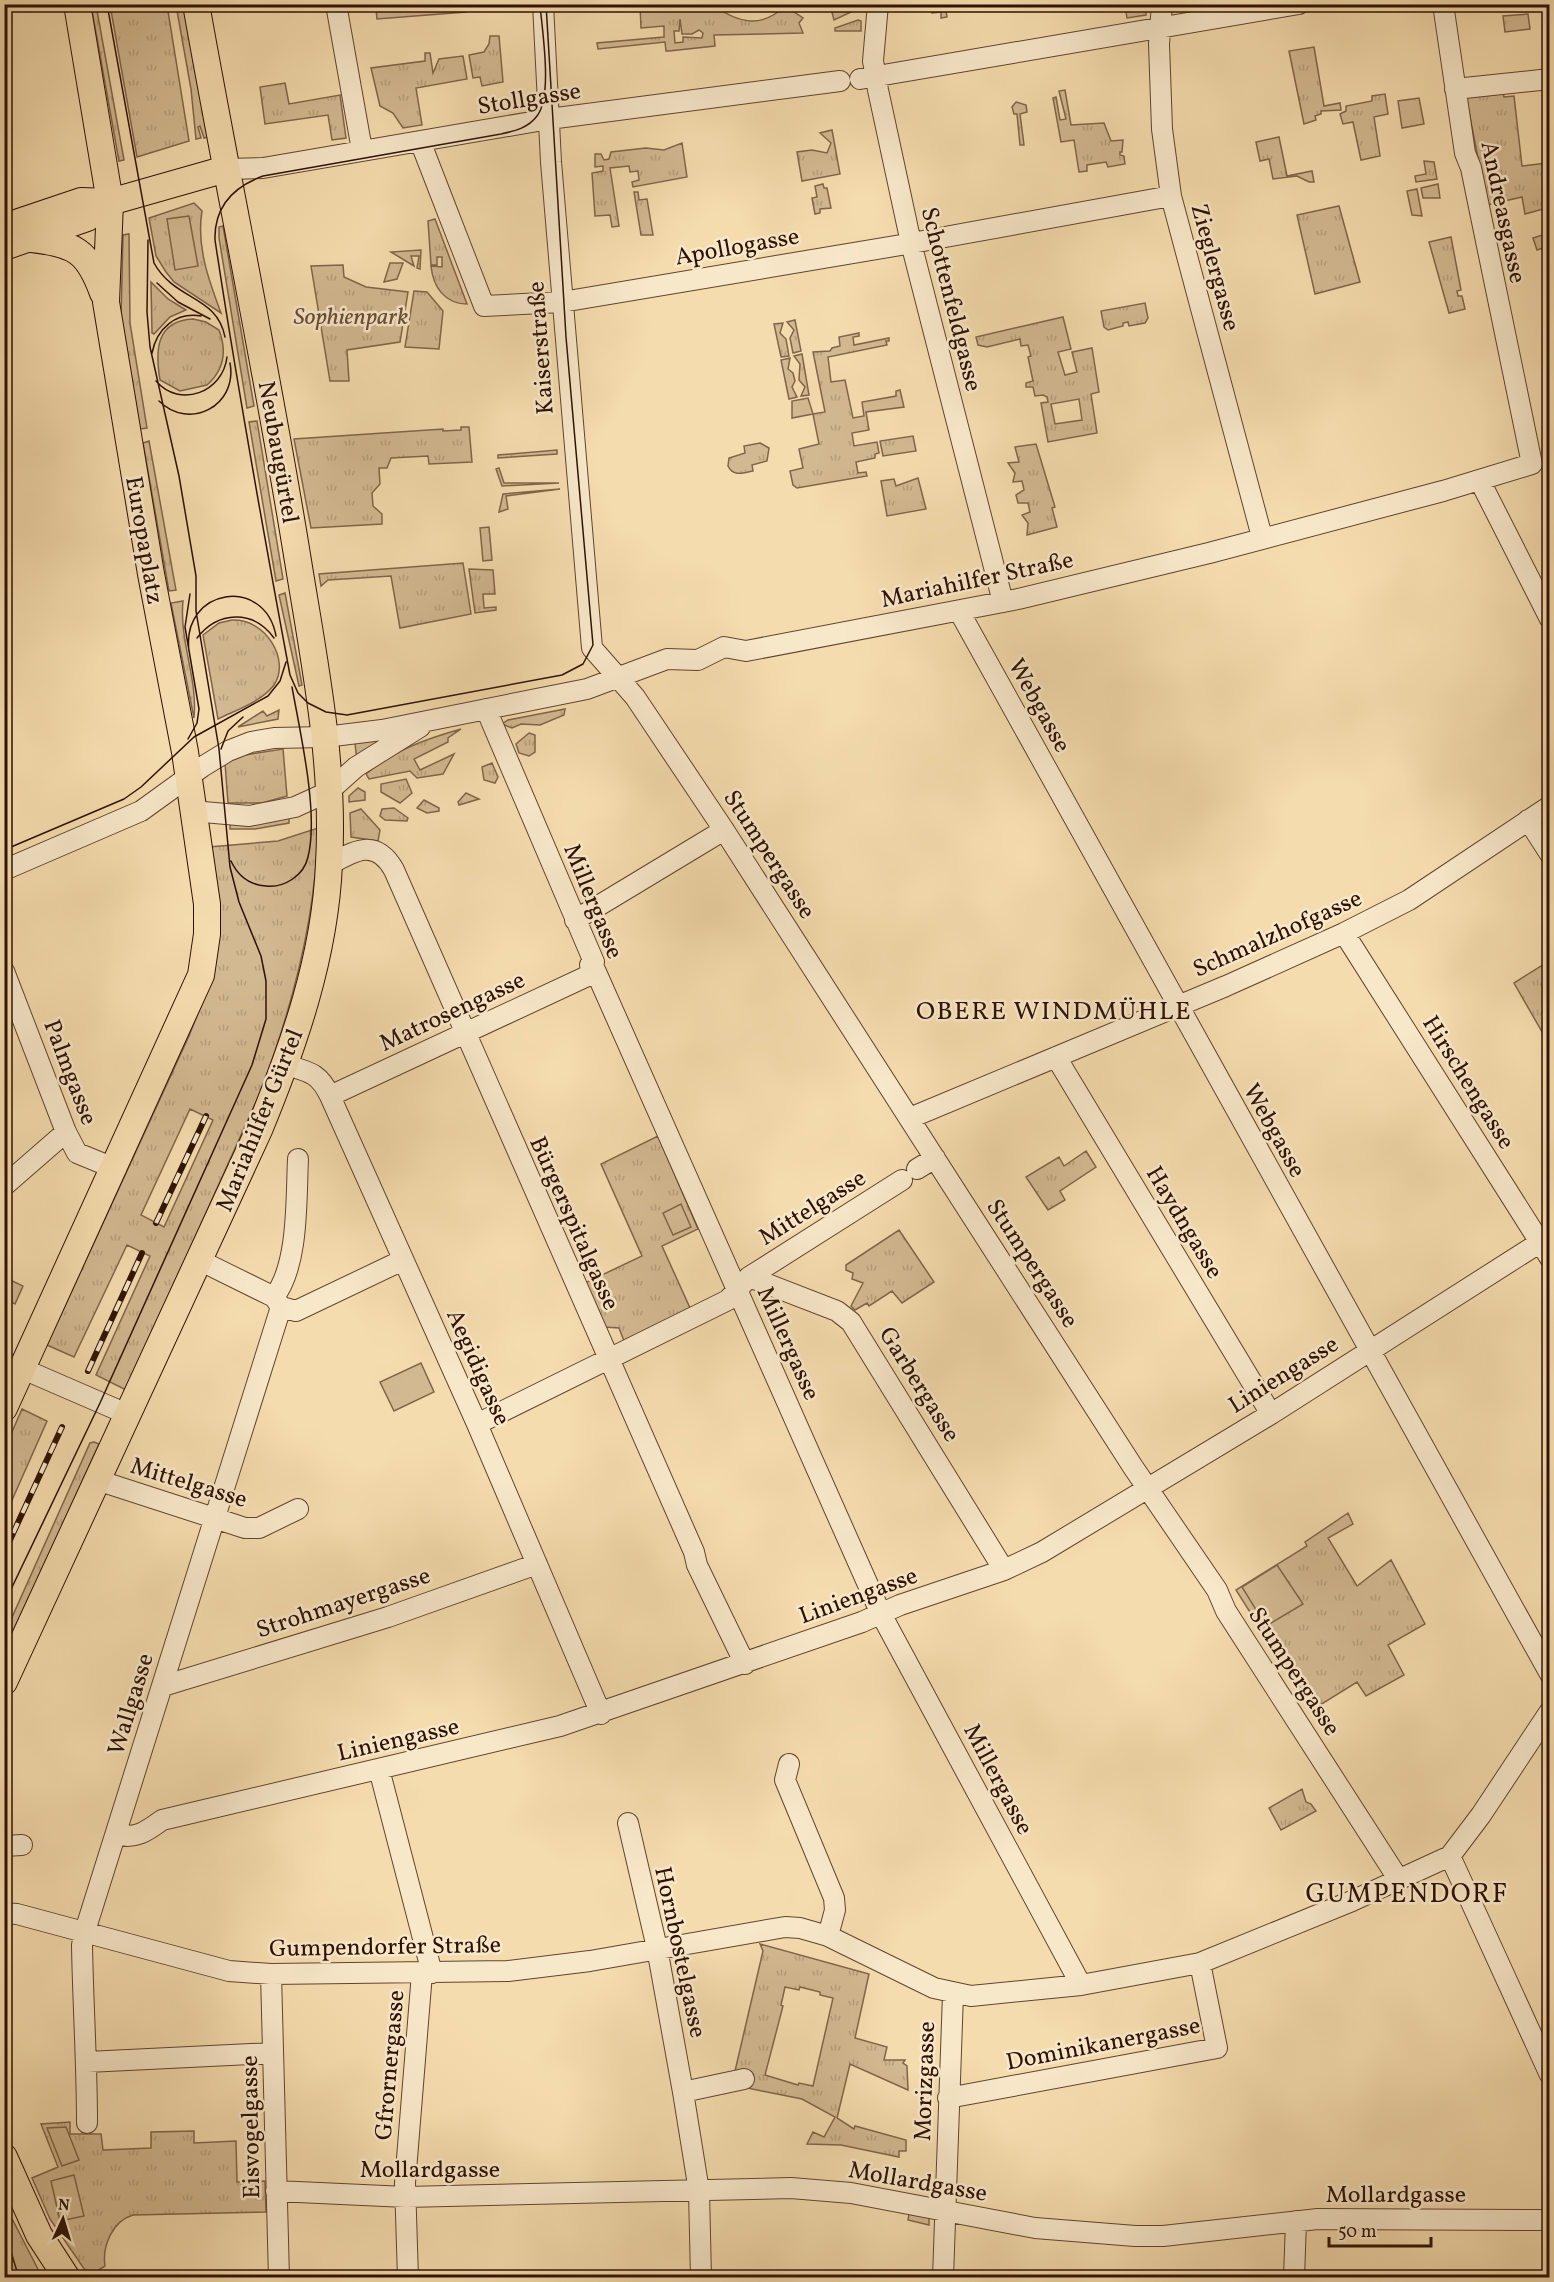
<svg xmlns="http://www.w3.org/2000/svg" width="1554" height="2282" font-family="Vollkorn,serif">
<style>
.grass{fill:url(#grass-tufts);stroke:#80654a;stroke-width:1.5;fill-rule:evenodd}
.pitch{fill:#d3b991;stroke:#80654a;stroke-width:1.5}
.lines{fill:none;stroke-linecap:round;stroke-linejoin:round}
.minor-casing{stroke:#60442e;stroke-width:22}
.major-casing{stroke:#2e1104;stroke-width:28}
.minor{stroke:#f8e8ca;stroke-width:20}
.major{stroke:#f5dcae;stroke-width:26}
.tram{stroke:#2e1104;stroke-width:1.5}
.rail-casing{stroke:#2e1104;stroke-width:6}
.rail{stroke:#f8e8ca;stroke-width:4;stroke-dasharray:11;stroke-linecap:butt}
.labels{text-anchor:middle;stroke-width:5;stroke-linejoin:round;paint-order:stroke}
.street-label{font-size:24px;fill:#2e1104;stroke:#f8e8ca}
.park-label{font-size:24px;font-style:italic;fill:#684c35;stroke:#f8e8ca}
.neighbourhood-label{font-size:26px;letter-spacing:1.5px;fill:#2e1104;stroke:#f8e8ca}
.quarter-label{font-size:27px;letter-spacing:1.5px;fill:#2e1104;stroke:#f8e8ca}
</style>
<defs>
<pattern id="grass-tufts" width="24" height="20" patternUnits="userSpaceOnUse" patternTransform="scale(1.5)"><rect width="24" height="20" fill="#d3b991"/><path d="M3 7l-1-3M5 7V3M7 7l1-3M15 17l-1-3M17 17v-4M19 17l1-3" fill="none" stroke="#b59e7b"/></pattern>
</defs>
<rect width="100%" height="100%" fill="#f5dcae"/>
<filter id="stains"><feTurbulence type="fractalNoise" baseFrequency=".00333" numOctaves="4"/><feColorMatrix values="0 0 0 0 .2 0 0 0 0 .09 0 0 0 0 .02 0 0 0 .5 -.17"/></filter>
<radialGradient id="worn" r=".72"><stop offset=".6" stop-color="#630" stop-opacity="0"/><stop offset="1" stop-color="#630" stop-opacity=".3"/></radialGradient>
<path class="grass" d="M386 4 464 5 466 12 377 19 376 9 386 7Z
M922 4 945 5 947 17 941 18V12L932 13 928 7 921 10Z
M91 5H96L124 160 119 161Z
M110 5H167L189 141 137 157Z
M176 5H184L208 137 204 138 200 126 198 127 201 138 196 139 191 89Z
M640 5H652L654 8 664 5H699V10L707 11 713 5C738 23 761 29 785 6L803 18 799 23 803 33 714 35 715 46 669 51H666L665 42 598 49 597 43 664 37V26L641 28ZM680 19 682 34H692L699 30 703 33 702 38 683 37V42L675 43 674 31H679Z
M830 5H843L851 12 834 20Z
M1125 5H1146V15L1127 18Z
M1528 14 1530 29 1505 32 1503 16Z
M858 20 861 21V31H835V28Z
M490 36H499L503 82 482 86 480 77 473 78 469 55 484 52 489 44Z
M1314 47 1324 106 1340 103 1341 110 1321 111V114L1315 116 1316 120 1304 124 1289 51Z
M425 53H430L433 73 439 59 463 56 467 79 416 88 422 125 403 128 393 113 380 106 371 68 425 61Z
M285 83 289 104 340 95 346 138 332 140 328 115 265 124 260 87Z
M1065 90 1071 125 1104 123 1111 141 1123 140 1122 152H1120V155L1124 156 1125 164 1108 167 1106 162 1087 165V171L1079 172 1074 140 1061 142 1053 98 1056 97 1060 120 1066 119 1059 91Z
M1503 92 1504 97 1514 96 1522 166 1547 163 1549 215 1543 209 1525 214 1522 197 1487 205 1466 96Z
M1385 94 1388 114 1374 117 1380 156 1361 160 1353 122 1343 124 1340 114 1346 111V106L1372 101V96Z
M1419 98 1424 124 1402 128 1398 101Z
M1016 102 1026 105 1027 112 1020 114 1024 145H1020L1017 114H1014L1012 107Z
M832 130 840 174 802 181 797 152 812 150 827 153 831 143 820 133Z
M1279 137 1287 176 1312 171 1314 182H1309L1297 176 1273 179 1269 159 1260 161 1256 142Z
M682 143 687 177 633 187 632 182 639 180 638 171 630 172 629 166 610 168 619 226 612 227 610 215 595 216 592 173 603 171V166L595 167V154H601L604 160 609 159 611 152 646 148 664 150Z
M1424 161 1434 162 1437 179 1416 182 1415 176 1426 174Z
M823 184 824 188H827L831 208 820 209V213L815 214 812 198 817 197 815 186Z
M1438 184 1440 198H1423L1421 188Z
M1417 189 1422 216 1412 215 1407 191Z
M634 192H638L639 200 647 199 653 235H641Z
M194 203 202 211C196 246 209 281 221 313L174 282 166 272 156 256 149 218Z
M1339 206 1360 282 1315 294 1297 215Z
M435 219 467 304C445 304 433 287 431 266L442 267V257H437V265H431L428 221Z
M223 226 254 406 247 408 219 238V227Z
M1549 233V246L1537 250 1533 238Z
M129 234 130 323 147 428 140 429 121 318 123 235Z
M1451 237 1461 290 1457 291 1458 296H1462L1465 309 1449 313 1429 242Z
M421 250 420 269 417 268 419 256H411L414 266 391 252Z
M390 263H403L397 279 384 282Z
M343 265 344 277 366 287 408 292 400 342 347 350 349 381H330L311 266Z
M151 282 168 299 186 310 170 317 154 334 152 333Z
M414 291 427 292 443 311 439 349 405 347Z
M1145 303 1148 318 1145 323 1129 326 1128 322 1123 323V326L1108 330 1104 327 1101 311Z
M1063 317 1071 349 1058 352 1065 375 1077 372 1072 352 1092 348 1099 392 1091 394 1097 433 1048 442 1041 403 1048 402 1047 397 1043 395 1035 396 1033 387H1026V383L1033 381 1028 357 1031 356 1028 345 1021 346 1020 339 987 347 978 345 976 337ZM1079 399 1082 420 1055 424 1051 404Z
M193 319 206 322 219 330C227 351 224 370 207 385L180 391 160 380C155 350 156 321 193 319Z
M795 320 801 351 793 353 790 338 794 330 787 322Z
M783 323 780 333 786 339 789 356 781 357 774 324Z
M859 333V336L853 337 854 345 889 338V341H886L887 345 828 357 831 382 845 380 853 418 864 416 862 402 896 396V391L900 390 904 407 866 412 869 430 852 433 854 446 877 442 879 453 875 454V458L856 462 858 473 866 472 867 476 797 488 793 485 790 471 803 468 799 449 819 444 813 414 792 418V401L808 398 813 414 825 412 813 352 830 351 832 348 840 346 839 337Z
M802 354 809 395 801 396 805 387 799 380 800 364 794 356Z
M790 358 788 369 793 373 795 381 792 387 797 397 789 399 781 360Z
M257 421 283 579 276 581 249 422Z
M461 427H469L472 462 429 464 428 456 391 458 387 468H379L380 484 372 493 373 506 382 514V524L311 528 294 439 443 429V431L461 430Z
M913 436 916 451 883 456 880 441Z
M149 441 176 590 169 591 143 443Z
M760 443 769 448 767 461 752 465 753 471C743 473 733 477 728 466L729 458 745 453 744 446Z
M1036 444 1055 507 1052 508 1057 527 1027 535 1028 523 1022 515 1030 512 1028 503H1018L1016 495 1024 490 1022 481 1013 482 1015 473 1008 463 1019 462 1015 447Z
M557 450V454L498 458V455Z
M499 468 504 483H559L502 486 496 469Z
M918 478 926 509 887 516 881 481 894 479 896 486Z
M560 489 506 496 508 509 499 512 503 494Z
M489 527 492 560 483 561 480 528Z
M463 563 471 614 400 628 391 576 328 580 321 586 319 574Z
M469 569 493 570 495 594H483L484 608 496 607V610L475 613Z
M285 593 302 685 299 686 279 595Z
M183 601C179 641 198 679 194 718L171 603Z
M232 620C265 618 291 660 274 685 261 702 236 710 218 719L203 635 219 623Z
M565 709 564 715 540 725 521 724 512 728 502 724 508 720Z
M279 710 278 719 238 727 263 711 267 716Z
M461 729 448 738V742L414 759 420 770 454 754 443 774 417 778 410 771 369 779 366 774C394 750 426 739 461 729Z
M529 733 535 735V752L529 756 519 753 516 744Z
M400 735 357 762 355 743Z
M283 749 287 796 262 803H228L225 763 245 755Z
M492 763 498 777 495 783 484 780 482 767Z
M406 779 412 793 400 803 381 792V784Z
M358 788 365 792V800L349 802V796Z
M466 793 479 799 459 805 458 802Z
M424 800 439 808V811L427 813 417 808Z
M394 808 408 818 407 821 385 820 380 816 382 809Z
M361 809 380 830 378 841 351 837 350 813Z
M289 816V823L255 829H230V824Z
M318 828C316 919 292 1009 260 1093L126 1390 96 1375 150 1256 127 1245 74 1357 47 1345 189 1036 213 975 219 938V906L209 847 278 841ZM190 1109 213 1120 164 1227 141 1215Z
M1549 961V1044L1514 983Z
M658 1136 698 1229 662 1246 690 1308 624 1341 619 1328 604 1327 585 1283 642 1256 601 1164Z
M1086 1151 1096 1167 1060 1191 1065 1200 1048 1210 1026 1177 1059 1157 1064 1166Z
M899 1230 934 1282 902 1303 892 1291 869 1306 867 1303 855 1310 851 1306 863 1283 852 1279 853 1273 846 1270V1265Z
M4 1277 23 1286 15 1304 5 1299Z
M22 1409 47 1421 5 1516V1448Z
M94 1442 99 1444 5 1651V1633L90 1443Z
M1348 1513 1353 1524 1328 1538 1357 1586 1391 1560 1425 1624 1388 1645 1404 1675 1366 1696 1357 1682 1312 1710 1236 1590 1307 1546 1305 1542Z
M1302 1789 1306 1802 1311 1804 1316 1811 1281 1830 1269 1808Z
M760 1944 869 1974 855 2038 887 2047 884 2060H905L903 2063 907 2066 908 2090 850 2064 837 2118 854 2129 855 2126 906 2140V2151H899V2157L841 2145 807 2144 813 2132 824 2137 835 2117 802 2099 747 2088 746 2070 735 2071 763 1951ZM785 1987 799 1990 800 1987 820 1992V1995L833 1998 813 2086 799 2083 798 2085 765 2075 783 2006 781 2005Z
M70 2122V2134H101L103 2150 151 2148V2132L194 2131V2143L236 2141 237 2182 265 2181 266 2212 133 2215C113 2221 102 2245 105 2266L89 2276 50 2219 32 2178 58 2167 41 2124Z
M5 2205 42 2277H5Z
M909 2214 929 2217V2225L908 2220Z"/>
<path class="pitch" d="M189 216 198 266 175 270 167 219Z
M681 1204 691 1227 673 1235 663 1213Z
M421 1363 434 1392 394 1411 380 1382Z
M1277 1565 1303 1604 1266 1626 1242 1587Z
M66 2127 79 2160 62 2166 47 2128Z
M74 2175 84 2216 60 2221 51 2181Z"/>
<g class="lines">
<g class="minor-casing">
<path id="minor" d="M336 4 362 150
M543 4 551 162 592 648 635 697 724 830 1133 1467 1217 1590 1226 1611 1399 1880
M878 4 873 61 878 90 911 243 1003 602
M1162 4 1159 44 1162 129 1171 196 1262 537
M860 79 1299 4
M1455 89 1550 79
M420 141 484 306 562 302 901 245 1171 196
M226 169 263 168 549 119 840 81
M1480 481 1550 619
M959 611 1550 1674
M486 709 594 962 590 965 596 972 881 1614 1081 1985
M192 811 249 816 295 807 328 792 356 767 420 727
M1528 820 1550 854
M329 865C355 850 376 838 394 870L694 1552 697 1565 745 1664
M4 870 141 811 202 767 228 751 251 742 274 738 325 737 382 730 587 689 667 659 698 660 724 647 746 651 1018 599 1209 553 1443 491 1532 464 1471 168 1465 153 1443 4
M575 920 724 830
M1344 933 1550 1258
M4 971 66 1132 77 1153 116 1169
M1056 1057 1271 1414
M286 1065C310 1072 319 1073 330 1096L477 1424 601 1714
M330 1096 596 972
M910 1118 1226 986 1344 933 1409 900 1550 806
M917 1169 935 1158
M4 1186 66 1132
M199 1260 274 1297 281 1307 296 1311 403 1260
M749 1277 837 1311 851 1322 1004 1570
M274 1297C299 1265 296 1199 298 1159
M23 1369 127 1414
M477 1424 728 1300 749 1277 902 1180
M97 1480 245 1528H259L298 1509
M163 1686 388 1617 537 1564
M789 1764 785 1780 834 1898 835 1910 828 1936
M379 1769 432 1973
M628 1823 657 1948 683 2092 699 2191 701 2278
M116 1834C135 1840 147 1831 162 1820L560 1726 862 1622 900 1605 1004 1570 1042 1552 1271 1414 1550 1236
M4 1846 22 1845
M1450 1856 1550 2075
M4 1913 17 1914 229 1971 271 1974 508 1971 590 1961 785 1927 800 1928 828 1936 934 1988 971 1996 1081 1985 1200 1963 1352 1901 1450 1856 1481 1815 1550 1711
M271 1974 279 2278
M87 2062 273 2053
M683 2092 744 2079
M948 2098 1217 2048 1200 1963
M87 2123C87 2063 83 2004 82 1945L85 1931 281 1307
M276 2191 406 2197 791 2188 851 2193 1035 2228 1135 2236H1163L1318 2219 1550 2220
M408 2278 405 2183 422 1973
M943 2278 953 1994
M1294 2278 1296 2221"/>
</g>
<g class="major-casing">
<path id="major" d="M4 227 81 201 110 202 226 169
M32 239C75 244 88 251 103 293
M4 247 87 218 100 209
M4 1408 201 975 207 934V904L185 752 151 574 106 302 110 202 77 4
M4 1682 259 1130C294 1045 325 957 329 864 335 763 314 660 298 561 268 374 229 190 196 4
M4 2157 39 2235 67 2278"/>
</g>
<use href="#minor" class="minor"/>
<use href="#major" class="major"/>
<path class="tram" d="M107 4 154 263C175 301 217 295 225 337
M540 4C542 31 553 95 537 116 528 128 515 131 501 134L263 176C233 187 214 206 215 240 237 385 263 530 290 675L298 693 308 703 326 712 347 715 562 675 583 664 593 645 566 337 546 4
M157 283 178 302 210 319
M152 353C157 328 176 312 201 316
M156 381C180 409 223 392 227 357
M159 401C189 431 238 406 230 363
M197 638C218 611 253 609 274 638
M189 651C181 588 265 575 276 636
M188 739 197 723 199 709 185 627 190 594
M221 749 228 731 243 717
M4 850 124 799 141 787 194 737 268 696 280 681 286 662
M231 861C238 876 250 885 266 886 285 888 304 875 308 857 319 813 300 732 292 687
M4 1604 100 1403 252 1065 266 1019V981L261 956 239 902 230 867 219 749 196 611V576L179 476 150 347 147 312 148 240
M4 2229 19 2278"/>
<g class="rail-casing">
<path id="rail" d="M156 1223 206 1116
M88 1371 142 1253
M4 1553 62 1427"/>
</g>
<use href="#rail" class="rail"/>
</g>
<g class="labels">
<g class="street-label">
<text transform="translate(529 98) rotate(-9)" y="8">Stollgasse</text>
<text transform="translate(1504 212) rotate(78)" y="8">Andreasgasse</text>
<text transform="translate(737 246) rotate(-10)" y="8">Apollogasse</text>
<text transform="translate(1216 267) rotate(75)" y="8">Zieglergasse</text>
<text transform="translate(952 299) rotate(76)" y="8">Schottenfeldgasse</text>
<text transform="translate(540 348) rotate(-94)" y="8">Kaiserstraße</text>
<text transform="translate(279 452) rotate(80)" y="8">Neubaugürtel</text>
<text transform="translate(145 540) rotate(80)" y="8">Europaplatz</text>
<text transform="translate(977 579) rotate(-12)" y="8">Mariahilfer Straße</text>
<text transform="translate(1040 705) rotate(61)" y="8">Webgasse</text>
<text transform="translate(770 854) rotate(57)" y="8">Stumpergasse</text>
<text transform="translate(594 901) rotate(68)" y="8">Millergasse</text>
<text transform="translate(1277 933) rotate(-24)" y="8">Schmalzhofgasse</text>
<text transform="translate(452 1011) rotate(-25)" y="8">Matrosengasse</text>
<text transform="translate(71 1072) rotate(69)" y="8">Palmgasse</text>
<text transform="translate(1469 1082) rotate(58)" y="8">Hirschengasse</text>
<text transform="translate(259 1120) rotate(-68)" y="8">Mariahilfer Gürtel</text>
<text transform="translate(1275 1130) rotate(61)" y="8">Webgasse</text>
<text transform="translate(812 1207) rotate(-32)" y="8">Mittelgasse</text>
<text transform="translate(1185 1222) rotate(59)" y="8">Haydngasse</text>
<text transform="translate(575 1223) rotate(66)" y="8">Bürgerspitalgasse</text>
<text transform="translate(1033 1263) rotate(57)" y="8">Stumpergasse</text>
<text transform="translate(789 1343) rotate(66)" y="8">Millergasse</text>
<text transform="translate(479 1367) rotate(66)" y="8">Aegidigasse</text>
<text transform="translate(1283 1374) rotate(-32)" y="8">Liniengasse</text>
<text transform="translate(920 1384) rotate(58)" y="8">Garbergasse</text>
<text transform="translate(189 1482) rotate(17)" y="8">Mittelgasse</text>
<text transform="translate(858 1595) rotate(-20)" y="8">Liniengasse</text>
<text transform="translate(343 1602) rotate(-18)" y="8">Strohmayergasse</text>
<text transform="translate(1295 1671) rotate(57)" y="8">Stumpergasse</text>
<text transform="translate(130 1704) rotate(-73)" y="8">Wallgasse</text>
<text transform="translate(398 1739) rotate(-13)" y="8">Liniengasse</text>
<text transform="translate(999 1779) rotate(62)" y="8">Millergasse</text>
<text transform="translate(385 1946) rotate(-1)" y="8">Gumpendorfer Straße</text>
<text transform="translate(681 1952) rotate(78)" y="8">Hornbostelgasse</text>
<text transform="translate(1103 2043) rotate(-11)" y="8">Dominikanergasse</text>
<text transform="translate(389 2065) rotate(-85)" y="8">Gfrornergasse</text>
<text transform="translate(924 2081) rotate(-88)" y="8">Morizgasse</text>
<text transform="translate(250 2127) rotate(-91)" y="8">Eisvogelgasse</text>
<text x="430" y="2177">Mollardgasse</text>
<text transform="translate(918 2181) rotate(10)" y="8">Mollardgasse</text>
<text x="1396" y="2202">Mollardgasse</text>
</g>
<g class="park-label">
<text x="351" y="324">Sophienpark</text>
</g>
<g class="neighbourhood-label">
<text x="1054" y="1019">OBERE WINDMÜHLE</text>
</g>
<g class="quarter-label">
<text x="1407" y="1902">GUMPENDORF</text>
</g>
</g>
<rect width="1554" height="2282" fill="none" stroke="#f5dcae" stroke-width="24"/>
<rect x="6" y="6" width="1542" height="2270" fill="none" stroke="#2e1104" stroke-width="3"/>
<rect x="12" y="12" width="1530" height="2258" fill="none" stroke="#2e1104" stroke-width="1.5"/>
<g transform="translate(63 2219) rotate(4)" stroke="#f8e8ca" stroke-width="4.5" paint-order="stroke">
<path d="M0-4.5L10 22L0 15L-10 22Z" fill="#2e1104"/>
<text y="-9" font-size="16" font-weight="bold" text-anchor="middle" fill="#2e1104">N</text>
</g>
<path d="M1329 2237v9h102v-9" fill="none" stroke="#2e1104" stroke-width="3"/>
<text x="1338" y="2237" font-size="18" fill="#2e1104" stroke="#f8e8ca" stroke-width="4.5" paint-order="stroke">50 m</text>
<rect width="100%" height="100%" filter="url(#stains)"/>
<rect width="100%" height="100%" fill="url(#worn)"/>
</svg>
